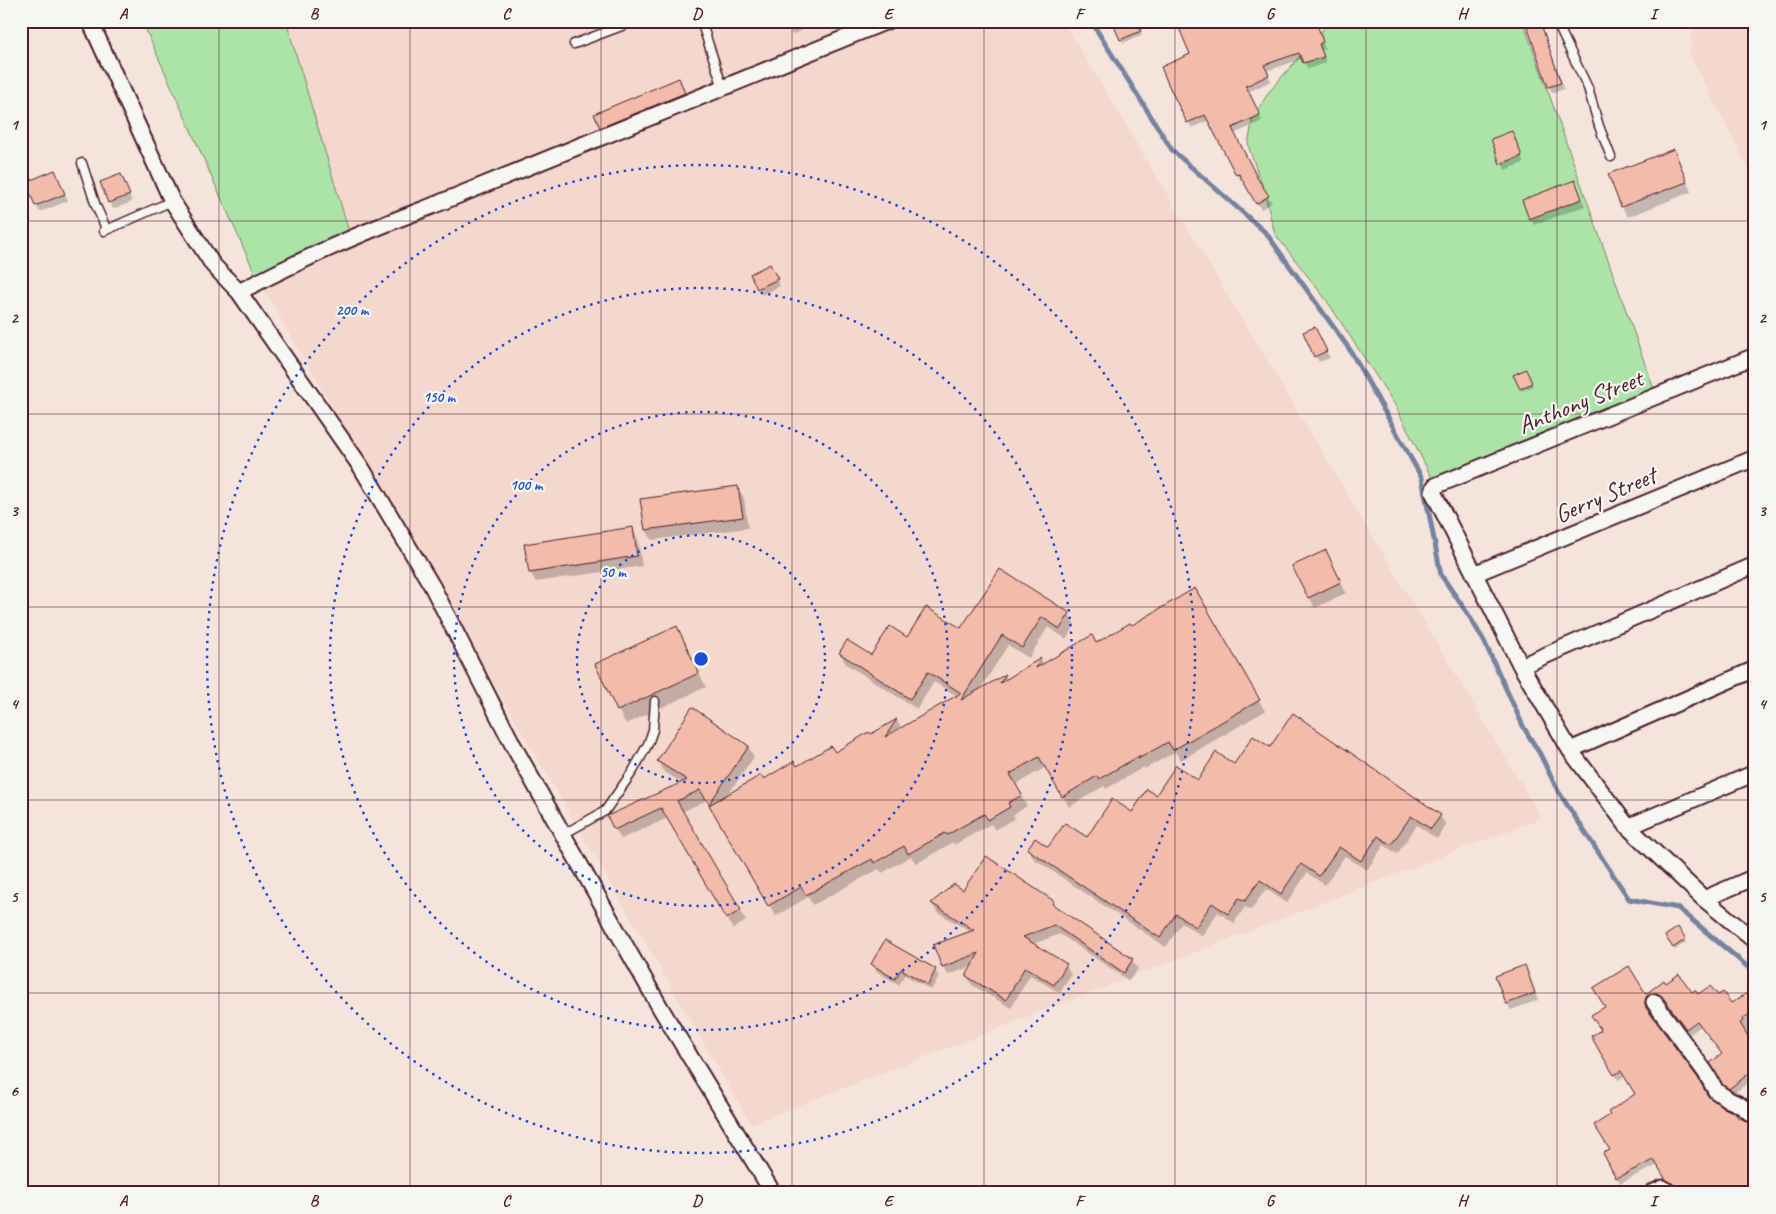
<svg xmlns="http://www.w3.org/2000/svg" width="1776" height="1214" font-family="Caveat,sans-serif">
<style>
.built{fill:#f4d8cd}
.green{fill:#ace4a7;stroke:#7b8269}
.shadow{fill:#0003}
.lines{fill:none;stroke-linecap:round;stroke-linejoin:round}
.stream{stroke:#7583a0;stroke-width:5}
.building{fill:#f3bbaa;stroke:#4a1f2b}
.lane-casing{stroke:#4a1f2b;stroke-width:11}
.street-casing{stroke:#4a1f2b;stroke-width:19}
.lane{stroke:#f6f6f2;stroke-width:8}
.street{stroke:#f6f6f2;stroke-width:15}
.grid{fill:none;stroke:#4a1f2b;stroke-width:1;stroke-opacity:0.55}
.ring{fill:none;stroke:#1d4ed8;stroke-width:2.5;stroke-dasharray:2.5 5}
.labels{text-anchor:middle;stroke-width:4.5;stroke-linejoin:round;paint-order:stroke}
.street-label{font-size:25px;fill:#4a1f2b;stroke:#f6f6f2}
.centre{fill:#1d4ed8;stroke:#f6f6f2;stroke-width:2.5}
.ring-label{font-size:15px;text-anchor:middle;font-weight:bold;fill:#1d4ed8;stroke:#f6f6f2;stroke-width:4.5;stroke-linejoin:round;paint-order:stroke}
.neatline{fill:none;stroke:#4a1f2b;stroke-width:2}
.grid-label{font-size:16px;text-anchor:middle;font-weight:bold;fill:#4a1f2b}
</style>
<rect width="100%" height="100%" fill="#f5e4dc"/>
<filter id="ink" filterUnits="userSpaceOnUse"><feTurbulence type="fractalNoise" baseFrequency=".02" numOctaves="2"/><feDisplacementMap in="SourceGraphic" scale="10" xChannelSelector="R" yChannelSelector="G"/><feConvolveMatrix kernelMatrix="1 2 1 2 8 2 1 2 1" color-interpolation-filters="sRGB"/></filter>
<g filter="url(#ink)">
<path class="built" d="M286 21H1063L1542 818 751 1124 257 278 350 235Z
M1693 21H1755V182L1690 55Z"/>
<path class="green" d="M142 21H286L350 235 257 278Z
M1330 21H1523L1654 389 1433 480 1395 405 1327 301 1275 234 1263 188 1248 145 1253 117 1269 92Z"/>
<path class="shadow" d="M784 21H820L792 35Z
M1113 21H1151L1138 27 1142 35 1123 43Z
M1255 21H1316L1325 49 1322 50 1326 63 1308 69 1302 59 1266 71 1271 81 1248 92 1262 121 1234 134 1259 182 1272 203 1261 209 1243 179 1241 181 1209 120 1192 128 1189 122 1192 55Z
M1539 23 1543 29 1564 89 1553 93 1549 87 1529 26Z
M679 80 690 103 607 137 601 127Z
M1512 133 1524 163 1505 170 1492 140Z
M1673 151 1679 161 1691 192 1628 217 1622 207Z
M121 175 132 202 113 209 101 183Z
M58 178 68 201 40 212 36 206Z
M1575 182 1585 206 1534 225 1530 218Z
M773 272 780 286 762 295 759 288Z
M1318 335 1330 358 1319 362 1316 356Z
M1525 371 1533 386 1522 391 1515 376Z
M738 488 744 498 748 528 652 540 646 530Z
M632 528 638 539 642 566 536 582 530 572Z
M1331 562 1346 593 1315 608 1293 566Z
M1000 570 1069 614 1075 625 1066 639 1048 627 1029 658 1008 645 979 691 1005 676 1008 680 1041 660 1044 664 1096 644 1131 627 1194 590 1265 711 1181 760 1175 752 1145 769 1144 767 1106 789 1104 786 1069 807 1046 767 1015 785 1027 806 1013 815 1015 818 995 830 991 824 954 845 953 842 916 864 911 856 882 873 879 869 813 905 808 897 776 916 707 800 682 812 746 921 733 929 668 818 621 839 615 829 683 783 664 772 658 761 748 746 754 757 727 796 834 753 870 736 897 720 902 729 957 696 934 682 917 709 846 664 840 653 872 657 907 639 961 630Z
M677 627 706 687 626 724 618 710Z
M1270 749 1440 816 1446 825 1437 839 1417 825 1397 854 1384 845 1367 870 1345 856 1325 885 1307 873 1287 903 1266 889 1251 910 1245 907 1234 923 1218 912 1202 936 1182 923 1166 947 1034 859 1029 849 1049 848 1087 839 1132 814 1156 797 1198 781Z
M963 892 1053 902 1057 909 1132 960 1138 969 1129 981 1060 934 1033 944 1066 965 1071 974 1060 993 1030 975 1011 1008 972 985 967 976 973 966 948 975 943 966 971 932 937 912 932 904Z
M1678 929 1686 942 1675 950 1667 936Z
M872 964 935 970 939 977 931 990 905 975 899 985 876 971Z
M1528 973 1538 1000 1511 1010 1507 1004Z
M1666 985 1698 996 1717 997 1731 1005 1755 1003V1078L1733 1094 1728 1090 1712 1063 1723 1055 1701 1026 1690 1034 1663 999 1656 998 1648 1004 1647 1009 1707 1097 1749 1126 1755 1127V1193H1680L1671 1185 1658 1165 1620 1183 1605 1154 1612 1150 1611 1115 1637 1095 1625 1076 1618 1080 1593 1037 1645 995Z"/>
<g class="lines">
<path class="stream" d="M1091 21 1172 150 1266 233 1350 350 1422 478 1441 575 1468 614 1484 641 1524 728 1540 754 1558 791 1629 899 1678 908 1755 973"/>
</g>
<path class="building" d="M1112 21H1137L1141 31 1120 40Z
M1176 21H1316L1323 42 1319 44 1324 57 1303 63 1299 53 1264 65 1269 75 1246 86 1260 115 1232 128 1258 179 1269 196 1256 204 1239 174 1236 175 1205 115 1187 123 1168 84 1161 67 1190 54Z
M1540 21 1561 83 1548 87 1527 26Z
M679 78 685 93 600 128 594 114Z
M1512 131 1522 156 1500 164 1491 139Z
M1674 149 1687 182 1621 207 1608 174Z
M55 170 65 194 35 206 26 182Z
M121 174 130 195 108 203 100 182Z
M1575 180 1582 199 1529 219 1522 200Z
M770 264 778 279 757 289 750 274Z
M1315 327 1327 351 1314 357 1303 332Z
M1526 369 1532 383 1520 389 1513 375Z
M738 486 743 517 645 530 640 499Z
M633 527 637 556 529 573 524 544Z
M1326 550 1341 582 1308 598 1292 566Z
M1000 569 1070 613 1060 629 1042 617 1022 648 1002 635 961 700 1006 674 1000 683 1041 658 1036 668 1092 635 1096 643 1130 623 1132 625 1195 588 1260 700 1173 750 1168 742 1138 759 1141 755 1099 779 1097 776 1062 797 1039 757 1010 774 1022 795 1008 803 1010 807 988 820 984 814 947 835 945 833 908 854 904 846 874 863 872 859 806 895 801 887 768 906 709 805 761 775 764 779 794 761 797 766 831 746 835 752 869 732 871 734 897 719 885 737 961 693 928 672 910 699 839 653 847 640 871 655 890 626 907 637 926 607 961 628Z
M677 626 699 673 617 711 595 664Z
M692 707 749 746 709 804 700 790 677 801 741 910 726 919 661 808 614 830 607 816 687 780 657 761Z
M1293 713 1441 815 1431 829 1411 816 1391 845 1378 836 1361 861 1339 847 1319 876 1301 864 1281 894 1260 880 1245 901 1239 898 1228 914 1212 903 1196 927 1176 914 1160 938 1027 849 1035 838 1048 847 1065 823 1087 837 1112 799 1132 812 1147 789 1156 795 1176 765 1198 780 1216 752 1234 764 1253 736 1270 747Z
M986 856 1054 901 1052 904 1133 959 1124 973 1054 925 1023 937 1067 964 1054 985 1025 967 1006 1000 966 976 979 953 942 967 933 945 974 930 931 903 954 884 963 890Z
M1678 927 1686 939 1673 948 1665 936Z
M885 940 936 969 928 985 901 969 895 979 871 964Z
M1525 965 1535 993 1506 1004 1495 976Z
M1629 966 1646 994 1664 980 1666 983 1679 974 1692 992 1695 990 1698 994 1710 986 1718 995 1723 992 1731 1003 1749 992 1755 1001V1011L1742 1019 1743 1021 1740 1023 1755 1048V1069L1729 1089 1723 1085 1710 1063 1722 1054 1697 1021 1686 1029 1662 996 1657 993 1649 994 1646 998 1645 1003 1646 1008 1698 1078 1708 1096 1724 1108 1735 1113 1739 1119 1741 1118 1755 1128V1189L1748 1193H1679L1676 1186 1666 1180 1654 1160 1616 1178 1603 1153 1610 1150 1594 1125 1610 1115 1608 1112 1635 1094 1621 1071 1614 1075 1600 1052 1591 1036 1601 1030 1591 1015 1605 1007 1593 988Z"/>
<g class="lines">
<g class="lane-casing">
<path id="lane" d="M701 21 723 88
M1556 21 1588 88 1599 126 1611 157
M574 44 635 21
M82 163 96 206 105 226 104 231 172 201
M562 835 605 811 633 771 648 744 653 730 655 701"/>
</g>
<g class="street-casing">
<path id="street" d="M90 21 172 201 213 265 239 292 361 467 432 586 514 747 626 947 661 1009 773 1193
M239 292C300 260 362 232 427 208L887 21
M1755 356 1435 486 1433 492 1521 666 1570 750 1628 827 1704 899 1755 941
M1474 574 1755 458
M1521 666 1755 565
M1570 750 1755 669
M1628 827 1755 773
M1704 899 1755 877
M1654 1002 1706 1073 1716 1091 1729 1100 1740 1105 1755 1117
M1652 1193 1663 1188 1670 1193"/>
</g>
<use href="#lane" class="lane"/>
<use href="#street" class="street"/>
</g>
</g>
<path class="grid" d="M219 21V1193M410 21V1193M601 21V1193M792 21V1193M984 21V1193M1175 21V1193M1366 21V1193M1557 21V1193M21 221H1755M21 414H1755M21 607H1755M21 800H1755M21 993H1755"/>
<g class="ring">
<circle cx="701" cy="659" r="124"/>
<circle cx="701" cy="659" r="247"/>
<circle cx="701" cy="659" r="371"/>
<circle cx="701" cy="659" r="494"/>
</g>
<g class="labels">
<g class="street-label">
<text transform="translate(1580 401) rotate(-22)" y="9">Anthony Street</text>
<text transform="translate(1605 494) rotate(-23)" y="9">Gerry Street</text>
</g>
</g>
<circle cx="701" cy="659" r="8" class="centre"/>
<g class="ring-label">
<text x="352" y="315">200 m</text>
<text x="439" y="402">150 m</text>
<text x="526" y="490">100 m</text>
<text x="613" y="577">50 m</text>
</g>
<rect width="1776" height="1214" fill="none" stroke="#f6f6f2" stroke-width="55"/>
<rect x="28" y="28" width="1720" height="1158" class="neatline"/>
<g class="grid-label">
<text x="123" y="19">A</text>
<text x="314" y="19">B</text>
<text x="506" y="19">C</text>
<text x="697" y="19">D</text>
<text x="888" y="19">E</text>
<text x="1079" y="19">F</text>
<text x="1270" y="19">G</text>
<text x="1462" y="19">H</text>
<text x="1653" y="19">I</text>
<text x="14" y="130">1</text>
<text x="1762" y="130">1</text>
<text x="14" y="323">2</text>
<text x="1762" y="323">2</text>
<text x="14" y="516">3</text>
<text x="1762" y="516">3</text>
<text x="14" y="709">4</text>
<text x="1762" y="709">4</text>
<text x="14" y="902">5</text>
<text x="1762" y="902">5</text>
<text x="14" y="1096">6</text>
<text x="1762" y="1096">6</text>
<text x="123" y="1206">A</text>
<text x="314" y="1206">B</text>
<text x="506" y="1206">C</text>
<text x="697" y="1206">D</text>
<text x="888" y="1206">E</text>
<text x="1079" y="1206">F</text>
<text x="1270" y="1206">G</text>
<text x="1462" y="1206">H</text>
<text x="1653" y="1206">I</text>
</g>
</svg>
